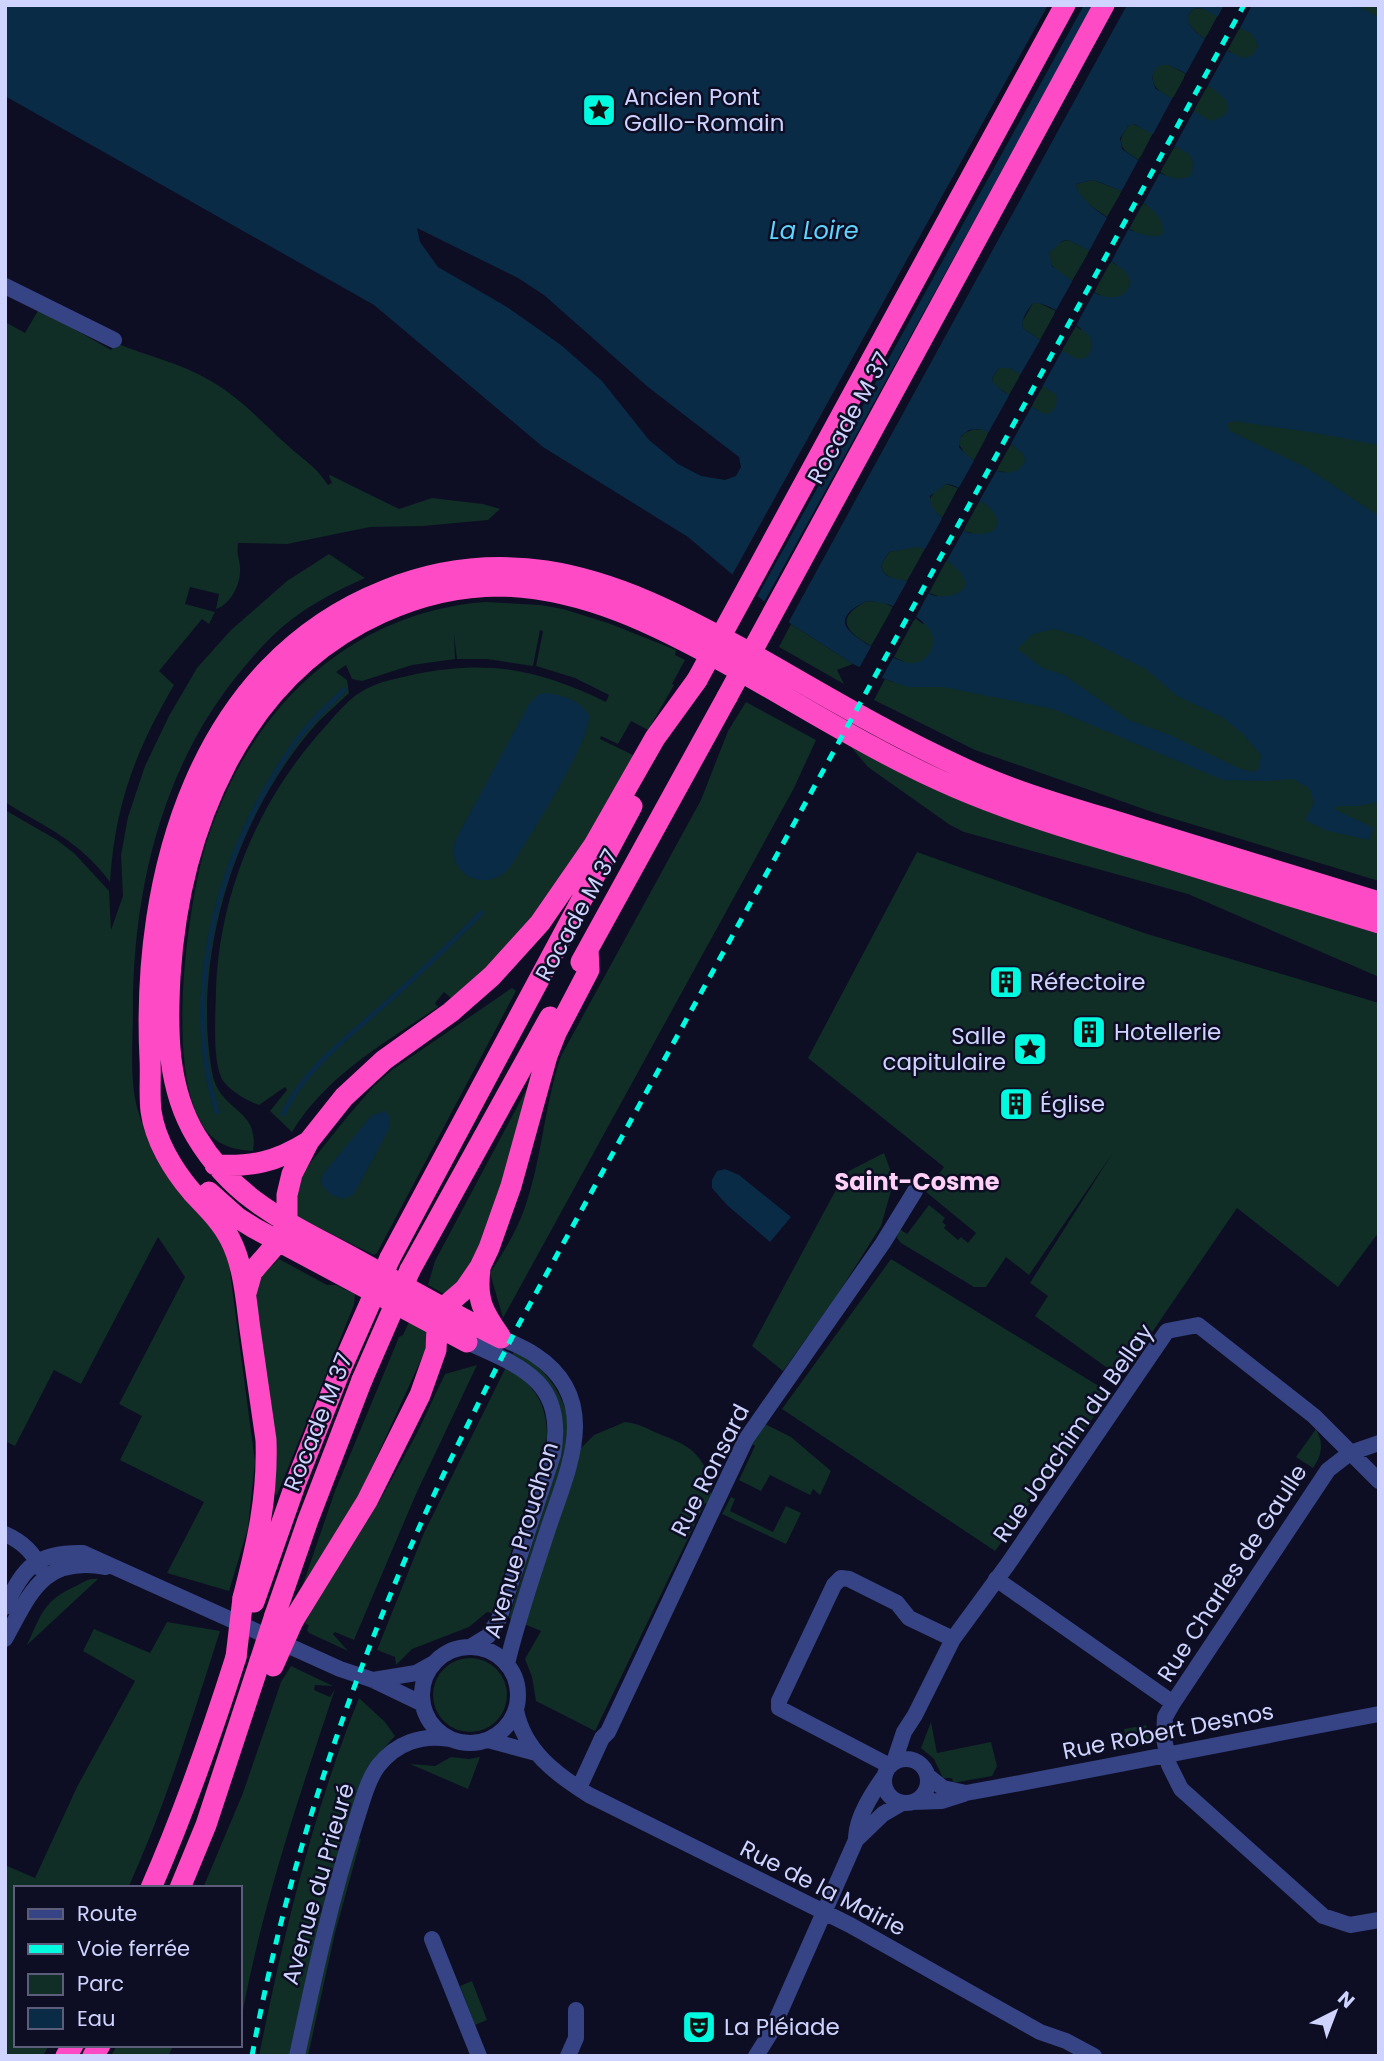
<svg xmlns="http://www.w3.org/2000/svg" width="1384" height="2061" font-family="Poppins,sans-serif">
<style>
.green{fill:#102d26}
.water{fill:#0a2b45;fill-rule:evenodd}
.pier{fill:#0d0e23}
.lines{fill:none;stroke-linecap:round;stroke-linejoin:round}
.stream{stroke:#0a2b45;stroke-width:5}
.minor{stroke:#364384;stroke-width:16}
.highway{stroke:#ff4ac5;stroke-width:21}
.rail{stroke:#00fae0;stroke-width:5;stroke-dasharray:10 9;stroke-linecap:butt}
.highway-bridge{stroke:#ff4ac5;stroke-width:21}
.labels{text-anchor:middle;stroke-width:5;stroke-linejoin:round;paint-order:stroke}
.poi-label{font-size:23px;fill:#cfd3ff;stroke:#0d0e23;text-anchor:start}
.street-label{font-size:23px;fill:#cfd3ff;stroke:#0d0e23}
.water-label{font-size:24px;font-style:italic;fill:#5dd5ff;stroke:#0d0e23}
.neighbourhood-label{font-size:24px;font-weight:bold;fill:#ffd1f8;stroke:#0d0e23}
</style>
<rect width="100%" height="100%" fill="#0d0e23"/>
<path class="green" d="M1256 5H1379V881L1158 814 975 750 874 700 885 679 893 682 904 662 894 657 915 618 923 624 938 596 929 593 947 559 955 566 972 533 963 531 980 500 987 505 1005 472 996 471 1011 444 1017 449 1038 410 1031 407 1043 386 1049 390 1068 355 1061 352 1076 326 1081 330 1100 295 1094 292 1111 261 1116 265 1134 231 1129 229 1143 203 1148 206 1165 175 1160 172 1175 146 1179 148 1197 114 1193 112 1208 85 1211 88 1231 52 1227 51 1240 27 1243 29Z
M1201 8 1218 15 1205 39C1194 31 1180 21 1193 9Z
M1160 65H1169L1186 74 1172 100C1159 91 1148 85 1154 68Z
M1133 124 1153 133 1139 160C1127 152 1115 147 1124 132 1129 125 1126 127 1133 124Z
M1093 180 1122 191 1107 217C1096 209 1077 199 1076 184Z
M1068 240 1090 250 1072 281C1062 274 1039 262 1053 247 1058 243 1062 241 1068 240Z
M1033 303H1039L1056 311 1040 340 1023 328 1022 322Z
M39 309 111 350 116 343C147 356 181 363 211 381 239 397 262 422 286 444 303 460 314 464 328 485L332 483 329 476 330 475 399 509 432 498 483 504 500 509 488 520 423 526 370 527 287 544 238 543C236 558 241 560 240 572 240 585 230 605 216 609L219 594 190 587 185 604 215 612 209 624 202 619 159 671 174 685C135 752 115 805 110 882 78 839 47 829 5 802V322L25 333Z
M999 368H1009L1021 374 1009 395 993 384 992 378Z
M981 429 989 432 974 460 965 455 958 442C963 431 970 430 981 429Z
M946 484 958 488 942 518 932 509 929 500 935 491Z
M917 546 926 547 907 581C896 580 883 578 881 565L889 552Z
M329 554 365 578C339 590 314 602 291 620 270 636 253 656 236 677 161 771 133 892 133 1010 133 1042 129 1080 138 1111 142 1122 145 1135 151 1146 156 1155 164 1163 170 1171 193 1201 218 1228 229 1264L255 1462 248 1528 229 1591 167 1573 204 1502 120 1460 142 1416 119 1404 185 1277 158 1237 81 1384 54 1370 15 1446 5 1441V810L57 840 75 854 109 891 111 930 123 896 121 855 128 817 145 766 169 716 197 668 231 630 287 581Z
M867 601 882 602 893 607 871 646C845 631 834 618 867 601Z
M485 602 540 605 563 609 608 623 676 650 675 655 685 660 672 684 674 685 648 730 631 721 618 744 601 736 600 739 635 756 605 812 492 976H476L451 998 444 992 435 1003 438 1007C384 1043 326 1076 292 1132L270 1111 287 1090 285 1087 259 1105C246 1100 233 1093 224 1082 211 1065 216 1009 216 988 220 892 259 800 323 729 336 715 348 698 366 689 381 681 399 678 416 674 489 659 540 670 606 702L609 695 575 678 536 666 543 631 540 630 533 666 487 659H457L454 635 455 659 412 665 362 681 352 679 346 665 336 672 347 680 349 693C339 703 328 712 318 722 238 811 191 953 212 1072 219 1113 260 1107 253 1151 237 1150 222 1147 210 1135 162 1084 187 907 206 844 218 807 234 771 256 739 309 660 390 609 485 602Z
M791 624 853 664 837 670 844 684 779 647Z
M746 702 816 740 794 788 503 1318 490 1273C503 1253 516 1232 524 1210 542 1160 544 1106 561 1056L701 800 728 731Z
M851 747 1379 932V977L1188 894 964 832 950 825 868 767Z
M917 852 1144 933 1379 1003V1232L1338 1287 1237 1208 1129 1366 1113 1372 1035 1316 1048 1296 1030 1283 1112 1154 1029 1275 1006 1257 986 1287H974L901 1243 897 1238 898 1228 907 1234 929 1205 945 1218 942 1222 946 1225 944 1228 958 1240 961 1237 968 1243 976 1233 926 1192 944 1167 808 1058Z
M512 988 516 991 377 1253 374 1255 293 1215 302 1175 307 1167 347 1117 373 1087 392 1070Z
M532 1079 510 1163 477 1252 464 1276 444 1294 428 1285 435 1261Z
M884 1153 894 1180 881 1226 836 1297 783 1371 752 1346 845 1173Z
M279 1259 327 1285H336L355 1294 354 1305 277 1495 273 1493 256 1291 262 1276Z
M891 1259 1102 1388 1103 1404 995 1551 782 1409Z
M409 1322 427 1330 425 1351 352 1511 299 1596 335 1491 399 1337 403 1335Z
M514 1351C552 1370 576 1409 567 1452 563 1474 552 1497 545 1518 534 1552 523 1586 511 1620L509 1617 556 1470 563 1437 561 1414 511 1357Z
M477 1365 416 1494 354 1640 335 1632 333 1634 348 1651 309 1633 307 1630 309 1625 305 1624 311 1611 382 1497 417 1433 445 1374Z
M506 1367C534 1385 547 1402 547 1437L492 1613 487 1612 469 1627 412 1649 396 1665 395 1657 377 1650 424 1533Z
M625 1422C637 1423 646 1428 657 1433 666 1437 678 1441 687 1447 705 1458 715 1485 710 1505L705 1503 595 1731 536 1701 532 1677 525 1659 541 1631 524 1624 580 1449 594 1435Z
M765 1424 791 1437 831 1471 820 1495 813 1489 810 1495 770 1475 761 1491 739 1480 755 1446 752 1444Z
M1316 1429C1324 1443 1322 1455 1313 1468L1296 1457Z
M731 1497 735 1499 730 1511 773 1532 786 1506 801 1513 786 1544 722 1514Z
M98 1579 27 1645C42 1613 43 1601 76 1586 84 1582 89 1578 98 1579Z
M167 1622 220 1631C192 1718 166 1805 128 1888H16V2045H49L43 2056H5V1865L35 1878 77 1787 135 1681 83 1651 94 1629 150 1653Z
M433 1695a37 37 0 1 1 74 0a37 37 0 1 1-74 0Z
M291 1666 333 1686 315 1685 314 1690 330 1697 335 1689C298 1800 260 1911 240 2027V1888H203L243 1793 281 1682Z
M359 1698 385 1722 395 1736 368 1766 350 1814 320 1924 289 2056H259C283 1936 313 1812 359 1698Z
M931 1722 937 1753 991 1742 997 1766 992 1776 953 1783 952 1778H943L934 1759 921 1748Z
M1146 1725 1150 1736 1147 1742 1136 1747 1115 1751 1112 1731H1116L1118 1735 1125 1734 1124 1729Z
M451 1757 469 1759 480 1757 468 1789 410 1764 435 1766Z
M358 1838 361 1839 335 1933 308 2056H304L332 1932Z
M472 1981 487 2020 475 2025 460 1986Z
M117 2045H174L168 2056H111Z"/>
<path class="water" d="M5 5H1356L1379 17V445L1315 433 1234 421 1227 424 1230 431 1307 468 1379 516V802L1357 806H1337L1334 809 1374 828 1369 840 1328 831 1305 820 1314 803 1310 789 1293 779 1267 781 1223 780 1053 709 943 687H908L885 679 853 664 791 624 688 537 543 447 374 305 5 96ZM1201 8 1252 34 1258 45C1255 54 1252 57 1243 58 1228 51 1171 29 1193 9ZM1161 65H1169C1186 74 1262 106 1211 121L1156 89C1151 79 1150 71 1161 65ZM1134 124 1189 154 1193 162 1192 174C1175 190 1139 160 1122 149L1120 138 1128 126ZM1093 180C1115 188 1167 205 1163 234 1145 246 1077 205 1076 184ZM417 228 518 278 544 295 648 387 739 457 741 467 736 476 725 480 701 476 678 464 649 440 602 381 561 345 507 307 438 267 420 242ZM1068 240 1111 261 1125 271 1131 281C1121 320 1070 279 1052 266L1049 253 1062 241ZM1033 303C1053 302 1075 325 1090 336L1092 349C1088 356 1086 359 1078 359L1040 340 1023 328C1021 318 1027 311 1033 303ZM999 368H1009L1056 394C1058 403 1056 413 1045 414L1004 392 993 383 992 378ZM981 429 1011 444 1024 455 1025 461C1013 487 972 463 959 447L961 436 969 430ZM946 484C959 485 974 496 985 504 1002 516 1003 535 978 534 960 534 929 515 930 496ZM917 547C934 548 991 584 952 595 947 596 941 597 936 596 925 594 917 584 906 581 895 578 883 579 881 565L889 552ZM867 601C887 602 918 612 930 630 940 646 925 665 909 663 896 661 847 637 845 623 844 612 859 605 867 601ZM1054 629 1082 637 1146 669 1177 696 1222 717 1243 734 1261 755 1259 769 1252 772 1236 767 1170 735 1129 720 1064 675 1043 668 1017 649 1033 634Z
M546 693C562 695 580 700 589 715 591 742 528 839 511 866 488 895 446 876 455 841L529 704 539 694Z
M384 1111 390 1116 389 1129 354 1194 344 1199 331 1195 321 1184 323 1174 371 1116Z
M725 1169 739 1175 791 1217 770 1242 727 1205 712 1188V1180L717 1171Z"/>
<path class="pier" d="M1048 5H1084L756 599 731 577Z
M1093 5H1127L787 625 763 604Z
M1224 5H1252L1239 30 1217 18Z
M1207 35 1229 47 1206 89 1184 77Z
M1173 97 1195 109 1173 149 1152 136Z
M1140 157 1162 169 1142 206 1120 194Z
M1109 214 1130 226 1110 264 1088 253Z
M1074 278 1096 289 1074 329 1054 314Z
M1042 337 1063 349 1041 389 1019 377Z
M1011 392 1033 404 1009 447 987 435Z
M976 457 998 468 978 503 957 491Z
M944 515 965 528 946 562 924 551Z
M909 578 930 590 914 621 891 610Z
M873 643 895 654 880 681 858 670Z"/>
<g class="lines">
<path class="stream" d="M217 1112C185 1007 210 894 260 799 272 778 285 755 300 736 313 719 329 705 344 690
M283 1114C305 1068 346 1039 384 1005 417 976 449 945 481 913"/>
<path class="minor" d="M5 286 114 340
M501 1338C512 1343 525 1348 535 1355 602 1399 569 1467 549 1526 534 1572 518 1617 507 1664
M467 1342C523 1367 566 1382 553 1455L499 1619 488 1636 470 1647
M1379 1443 1350 1453 1328 1470 1173 1703 1165 1717 1164 1738 1169 1765 1181 1789 1323 1916 1350 1925 1379 1920
M5 1534C21 1541 33 1551 40 1568
M996 1579 1173 1703
M5 1607C24 1566 37 1552 83 1553L340 1669 373 1680 423 1704
M5 1639C31 1592 43 1556 106 1567
M422 1695a48 48 0 1 1 96 0a48 48 0 1 1-96 0Z
M373 1680 416 1673 434 1663
M516 1710C524 1751 556 1774 589 1795L850 1925 1040 2032 1066 2041 1094 2056
M488 1740 536 1753
M884 1781a22 22 0 1 1 44 0a22 22 0 1 1-44 0Z
M894 1762 904 1732 915 1715 953 1639 1008 1564 1167 1331 1198 1325 1314 1416 1379 1481
M890 1766 779 1708V1701L834 1585 841 1578 849 1579 897 1603 909 1618 953 1639
M928 1776 943 1788 966 1793C1104 1768 1241 1740 1379 1714
M579 1788 602 1738 608 1732 746 1439 883 1243 915 1191
M913 1802 942 1801 964 1794
M856 1837C857 1816 873 1792 885 1775
M432 1939 479 2056
M297 2056C314 1977 331 1898 356 1821 362 1803 367 1781 378 1766 396 1743 422 1734 449 1739
M568 2056 576 2038V2010
M756 2056 771 2032 856 1840 883 1814 902 1803"/>
<path class="highway" d="M581 962 727 697
M215 1165C252 1167 276 1162 308 1142
M209 1192 238 1218 254 1228 467 1342
M390 1258 632 806
M480 1269C476 1300 483 1312 500 1336
M410 1270 550 1017
M246 1293 252 1272 278 1242 287 1222V1195L292 1174 309 1141 344 1097 384 1060 451 1012 492 976 540 923 594 845 655 738 697 680
M501 1338C452 1314 404 1286 357 1260 292 1224 236 1203 196 1136 167 1088 167 1031 170 977 179 831 240 677 381 613 418 596 459 586 500 586 585 588 659 626 731 666 804 707 881 756 957 788 1018 814 1080 832 1143 851 1221 875 1300 899 1379 923
M243 1598C257 1544 268 1497 266 1440 261 1403 255 1366 250 1329 246 1300 244 1266 230 1239 221 1221 206 1207 192 1192 173 1170 155 1140 151 1111 149 1094 151 1076 150 1059 141 876 198 664 386 590 438 569 492 563 546 571 618 582 682 616 745 650 816 690 886 733 961 767 1016 793 1076 809 1134 827 1216 852 1297 877 1379 902
M254 1602 295 1485 340 1371
M275 1615 308 1520 362 1380
M293 1621 367 1501 420 1395 436 1350 437 1327 443 1308 465 1289 480 1267 489 1248 511 1186 547 1056 556 1033 589 970 588 949
M151 1888C184 1812 211 1736 236 1657
M180 1888 206 1825 260 1661
M66 2056 73 2045
M93 2056 100 2045"/>
<path class="rail" d="M252 2056C285 1875 344 1697 418 1530 449 1460 484 1392 519 1324L1244 5"/>
<path class="highway-bridge" d="M697 680 1065 5
M727 697 1104 5
M340 1371 390 1258
M362 1380 410 1270
M236 1657 243 1598
M260 1661 275 1615
M273 1666 293 1621"/>
</g>
<defs>
<g id="sight-square" transform="scale(1.75)"><rect x="-9" y="-9" width="18" height="18" rx="4" fill="#00fae0" stroke="#0d0e23"/><path d="M0-6L1.8-2.2L6-1.7L2.9 1.2L3.7 5.4L0 3.3L-3.7 5.4L-2.9 1.2L-6-1.7L-1.8-2.2Z" fill="#111"/></g>
<g id="building-square" transform="scale(1.75)"><rect x="-9" y="-9" width="18" height="18" rx="4" fill="#00fae0" stroke="#0d0e23"/><path d="M-4-6H4V6H1V3H-1V6H-4ZM-2.5-4.3h1.7v1.8h-1.7ZM.8-4.3h1.7v1.8H.8ZM-2.5-1h1.7V.8h-1.7ZM.8-1h1.7V.8H.8Z" fill="#111"/></g>
<g id="theatre-square" transform="scale(1.75)"><rect x="-9" y="-9" width="18" height="18" rx="4" fill="#00fae0" stroke="#0d0e23"/><path d="M-5-5.5Q0-4 5-5.5V0Q5 5 0 6Q-5 5-5 0ZM-3.3-2.5H-1v1.5H-3.3ZM1-2.5H3.3v1.5H1ZM-2.8 1Q0 5.5 2.8 1Z" fill="#111"/></g>
</defs>
<g fill-rule="evenodd">
<use href="#sight-square" x="599" y="110"/>
<use href="#building-square" x="1006" y="982"/>
<use href="#building-square" x="1089" y="1032"/>
<use href="#sight-square" x="1030" y="1049"/>
<use href="#building-square" x="1016" y="1104"/>
<use href="#theatre-square" x="699" y="2027"/>
</g>
<g class="labels">
<g class="poi-label">
<text x="624" y="105">Ancien Pont<tspan x="624" dy="26">Gallo-Romain</tspan></text>
<text x="1030" y="990">Réfectoire</text>
<text x="1114" y="1040">Hotellerie</text>
<text x="1006" y="1044" text-anchor="end">Salle<tspan x="1006" dy="26">capitulaire</tspan></text>
<text x="1040" y="1112">Église</text>
<text x="724" y="2035">La Pléiade</text>
</g>
<g class="street-label">
<text transform="translate(849 418) rotate(-61)" y="8">Rocade M 37</text>
<text transform="translate(577 915) rotate(-61)" y="8">Rocade M 37</text>
<text transform="translate(318 1422) rotate(-68)" y="8">Rocade M 37</text>
<text transform="translate(1073 1433) rotate(-55)" y="8">Rue Joachim du Bellay</text>
<text transform="translate(710 1470) rotate(-63)" y="8">Rue Ronsard</text>
<text transform="translate(521 1540) rotate(-73)" y="8">Avenue Proudhon</text>
<text transform="translate(1232 1573) rotate(-57)" y="8">Rue Charles de Gaulle</text>
<text transform="translate(1168 1731) rotate(-11)" y="8">Rue Robert Desnos</text>
<text transform="translate(318 1884) rotate(-74)" y="8">Avenue du Prieuré</text>
<text transform="translate(823 1888) rotate(27)" y="8">Rue de la Mairie</text>
</g>
<g class="water-label">
<text x="814" y="239">La Loire</text>
</g>
<g class="neighbourhood-label">
<text x="917" y="1190">Saint-Cosme</text>
</g>
</g>
<rect width="1384" height="2061" fill="none" stroke="#cfd3ff" stroke-width="14"/>
<rect x="14" y="1886" width="228" height="161" fill="#0d0e23" stroke="#5b5d7b" stroke-width="2"/>
<rect x="28" y="1909" width="35" height="10" fill="#364384" stroke="#5b5d7b" stroke-width="2"/>
<text x="77" y="1921" font-size="21" fill="#cfd3ff">Route</text>
<rect x="28" y="1944" width="35" height="10" fill="#00fae0" stroke="#5b5d7b" stroke-width="2"/>
<text x="77" y="1956" font-size="21" fill="#cfd3ff">Voie ferrée</text>
<rect x="28" y="1974" width="35" height="21" fill="#102d26" stroke="#5b5d7b" stroke-width="2"/>
<text x="77" y="1991" font-size="21" fill="#cfd3ff">Parc</text>
<rect x="28" y="2008" width="35" height="21" fill="#0a2b45" stroke="#5b5d7b" stroke-width="2"/>
<text x="77" y="2026" font-size="21" fill="#cfd3ff">Eau</text>
<g transform="translate(1335 2012) rotate(42)" stroke="#0d0e23" stroke-width="5" paint-order="stroke">
<path d="M0-5L12 26L0 18L-12 26Z" fill="#cfd3ff"/>
<text y="-10" font-size="19" font-weight="bold" text-anchor="middle" fill="#cfd3ff">N</text>
</g>
</svg>
